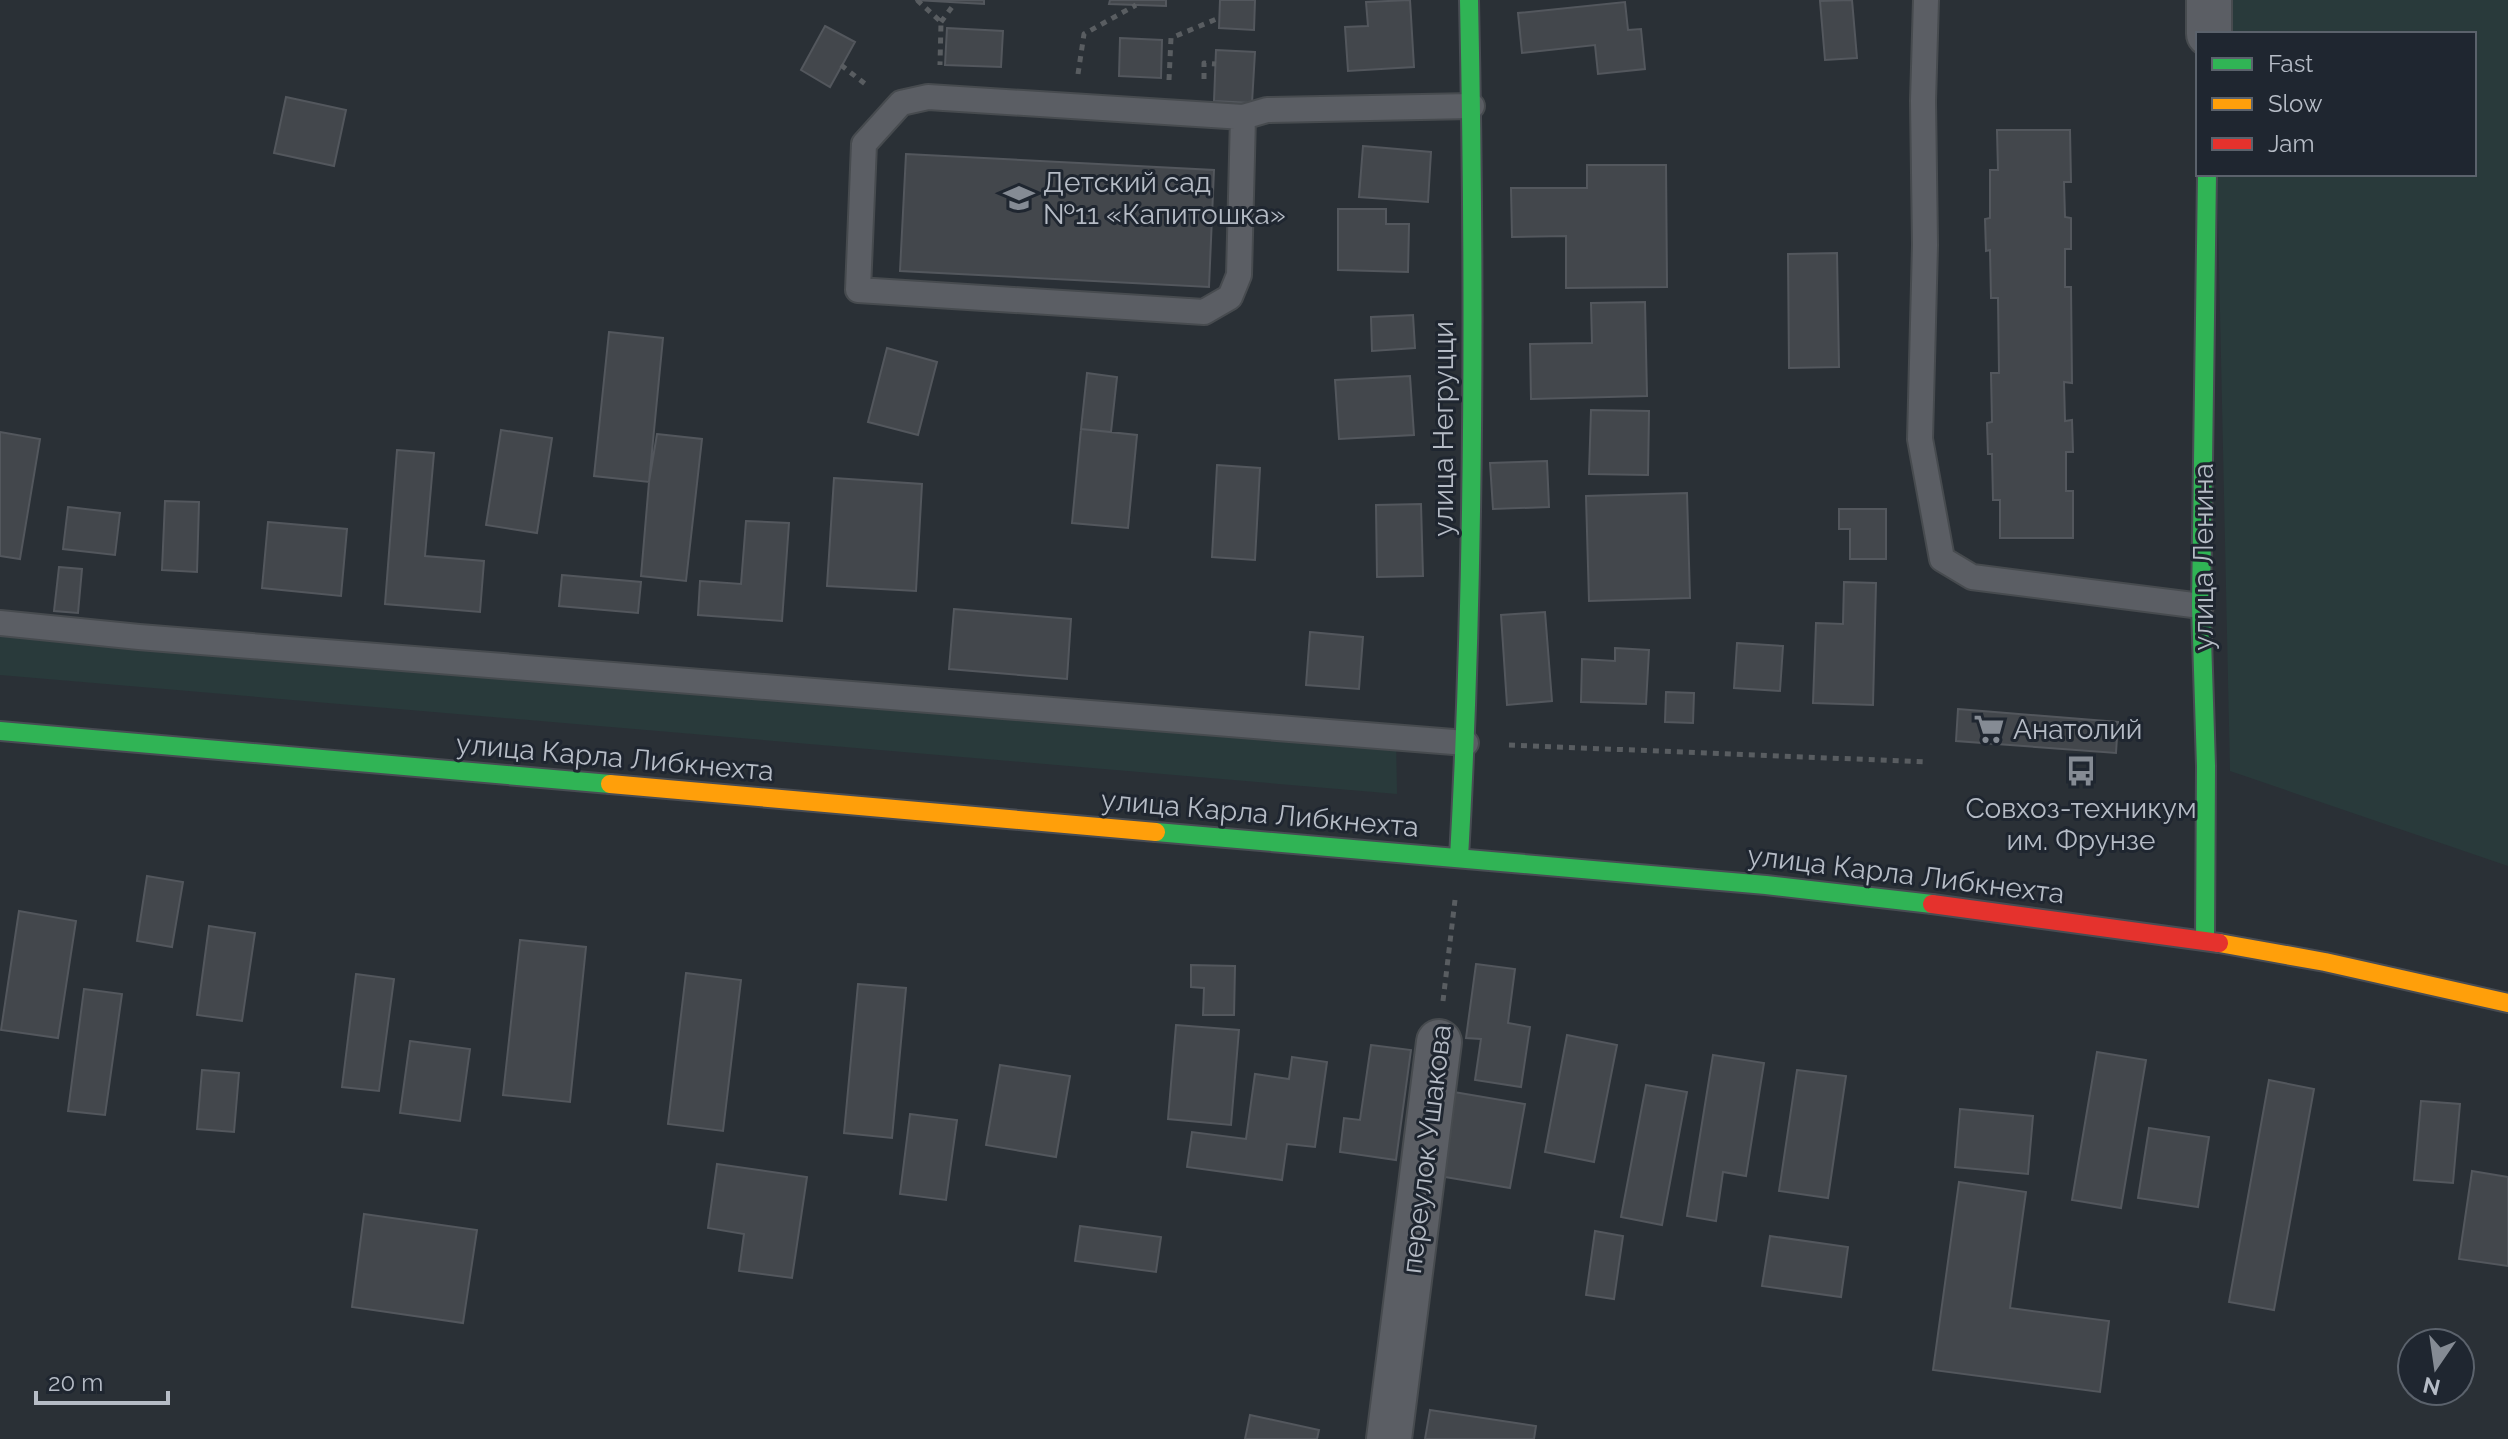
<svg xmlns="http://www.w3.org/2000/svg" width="2508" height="1439" font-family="Raleway,sans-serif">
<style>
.green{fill:#293a3b}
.building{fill:#43474c;stroke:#53575d;stroke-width:2}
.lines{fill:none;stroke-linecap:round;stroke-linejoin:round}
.lane-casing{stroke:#474b4f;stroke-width:28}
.street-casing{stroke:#474b4f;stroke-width:48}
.fast-casing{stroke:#484c53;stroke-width:22}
.slow-casing{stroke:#484c53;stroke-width:22}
.jam-casing{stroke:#484c53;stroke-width:22}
.path{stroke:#595d61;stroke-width:5;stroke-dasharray:6 6;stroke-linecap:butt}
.lane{stroke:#5b5e64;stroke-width:24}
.street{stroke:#5b5e64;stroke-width:44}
.fast{stroke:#30b455;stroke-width:18}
.slow{stroke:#ff9f0a;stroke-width:18}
.jam{stroke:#e5322d;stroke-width:18}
.labels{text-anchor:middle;stroke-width:6;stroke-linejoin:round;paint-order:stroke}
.poi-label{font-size:28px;fill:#b6bcc6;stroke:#1f2630;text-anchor:start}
.street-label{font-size:28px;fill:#b6bcc6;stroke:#1f2630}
</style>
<rect width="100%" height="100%" fill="#2a3036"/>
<path class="green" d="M2213 0H2508V866L2230 771 2217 174H2474V34H2214Z
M0 623 1396 736 1397 794 0 675Z"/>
<path class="building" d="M915 0H984V4Z
M1110 0H1166V6L1109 4Z
M1220 0H1255L1254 30 1219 28Z
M1410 0 1414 67 1348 71 1345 27 1368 26 1366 2Z
M1852 0 1857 58 1825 60 1820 1Z
M1625 2 1628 30 1641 29 1645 69 1598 74 1595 45 1522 53 1518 13Z
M825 26 855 42 830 87 801 70Z
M947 28 1003 31 1001 67 945 65Z
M1120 38 1162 40 1161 78 1119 76Z
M1216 50 1255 52 1252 103 1214 101Z
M286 97 346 110 334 166 274 153Z
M1997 130H2070L2071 182H2064L2065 217 2071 218V249H2065V287H2071L2072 383 2064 382 2065 421 2072 420 2073 452H2066V491H2073V538H2000V500H1993L1992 454H1988L1987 423 1992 422 1991 373H1999L1998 298H1991L1990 250 1986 251 1985 219 1990 218V170H1998Z
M1363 146 1431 152 1428 202 1359 197Z
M906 154 1214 170 1209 287 900 271Z
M1587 165H1666L1667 287 1566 288V236L1512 237 1511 188H1587Z
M1338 209H1386V224H1409L1408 272 1338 270Z
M1837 253 1839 367 1789 368 1788 254Z
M1645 302 1647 396 1531 399 1530 344 1592 343 1591 303Z
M1413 315 1415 348 1372 351 1371 317Z
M609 332 663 338 649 482 594 476Z
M887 348 937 362 918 435 868 422Z
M1087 373 1117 377 1111 432 1081 429Z
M1410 376 1414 435 1339 439 1335 380Z
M1591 410 1649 411 1648 475 1589 474Z
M1081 429 1137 435 1128 528 1072 523Z
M501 430 552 438 537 533 486 525Z
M0 432 40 439 20 559 0 556Z
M657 434 702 439 686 581 641 576 649 482Z
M397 450 434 453 425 556 484 561 480 612 385 604Z
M1547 461 1549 507 1493 509 1490 463Z
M1217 465 1260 468 1255 560 1212 557Z
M834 478 922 484 916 591 827 586Z
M1687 493 1690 598 1589 601 1586 496Z
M165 501 199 502 197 572 162 570Z
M1421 504 1423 576 1377 577 1376 505Z
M68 507 120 513 115 555 63 549Z
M1839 509H1886V559H1850V529H1839Z
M746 521 789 523 782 621 698 615 700 581 741 584Z
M268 522 347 529 341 596 262 588Z
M59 567 82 569 78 613 54 611Z
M562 575 641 582 638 613 559 606Z
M1844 582 1876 583 1873 705 1813 703 1816 623 1843 624Z
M954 609 1071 619 1067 679 949 669Z
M1545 612 1552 701 1507 705 1501 615Z
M1310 632 1363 637 1359 689 1306 685Z
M1737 643 1783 646 1780 691 1734 688Z
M1615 648 1649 650 1646 704 1581 702 1582 659 1615 661Z
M1666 692 1694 693 1693 723 1665 722Z
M1958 709 2118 722 2116 753 1956 741Z
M147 876 183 882 172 947 137 941Z
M19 911 76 921 58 1038 1 1030Z
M209 926 255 933 242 1021 197 1015Z
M520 940 586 947 570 1102 503 1095Z
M1476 964 1515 969 1508 1023 1530 1027 1521 1087 1475 1080 1481 1039 1466 1038Z
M1191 965 1235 966 1234 1015H1203L1204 988 1191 987Z
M686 973 741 980 723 1131 668 1124Z
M356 974 394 979 379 1091 342 1087Z
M858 984 906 988 892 1138 844 1133Z
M84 989 122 994 105 1115 68 1111Z
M1176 1025 1239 1030 1231 1125 1168 1119Z
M1567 1035 1617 1045 1594 1162 1545 1152Z
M410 1041 470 1049 460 1121 400 1113Z
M1371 1045 1411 1050 1396 1160 1340 1152 1344 1118 1360 1120Z
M2097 1052 2146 1060 2121 1208 2072 1200Z
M1713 1055 1764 1063 1746 1176 1723 1172 1716 1221 1687 1216Z
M1292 1057 1327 1062 1315 1147 1287 1144 1282 1180 1187 1167 1192 1132 1246 1139 1255 1074 1289 1079Z
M1000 1065 1070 1076 1056 1157 986 1145Z
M202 1070 239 1073 234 1132 197 1129Z
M1797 1070 1846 1076 1828 1198 1779 1191Z
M2269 1080 2314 1089 2274 1310 2229 1302Z
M1646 1085 1687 1092 1662 1225 1621 1217Z
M1448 1091 1525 1104 1510 1188 1433 1175Z
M2421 1101 2460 1104 2453 1183 2414 1180Z
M1960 1109 2033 1116 2028 1174 1955 1167Z
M910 1114 957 1120 946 1200 900 1194Z
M2149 1128 2209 1137 2198 1207 2138 1198Z
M717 1164 807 1177 792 1278 739 1271 744 1234 708 1228Z
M2472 1171 2508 1177V1266L2459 1259Z
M1959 1182 2026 1192 2010 1308 2109 1321 2100 1392 1933 1370Z
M364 1214 477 1230 463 1323 352 1307Z
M1080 1226 1161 1237 1156 1272 1075 1261Z
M1595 1231 1623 1236 1614 1299 1586 1295Z
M1770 1236 1848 1247 1841 1297 1762 1286Z
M1430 1410 1536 1426 1534 1439H1425Z
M1250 1415 1319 1430 1317 1439H1245Z"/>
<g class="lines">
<g class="lane-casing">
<path id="lane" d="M1926 0 1923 101 1925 245 1920 439 1942 559 1972 577 2201 606
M1243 117 1239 275 1230 297 1204 312 858 290 864 144 901 103 928 97 1243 117 1267 110 1472 106
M0 623 139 637 1466 743"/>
</g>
<g class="street-casing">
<path id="street" d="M2209 34V0
M1389 1439 1439 1042"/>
</g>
<g class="fast-casing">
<path id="fast" d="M0 731 610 784
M1156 832 1766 885 1932 904
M1459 858C1475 573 1475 286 1469 0
M2205 940 2206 766 2201 606 2207 174"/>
</g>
<g class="slow-casing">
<path id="slow" d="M610 784 1156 832
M2219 943 2325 962 2508 1003"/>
</g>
<g class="jam-casing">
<path id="jam" d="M1932 904 2219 943"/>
</g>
<path class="path" d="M917 0 941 22 940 65
M941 22 955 3
M841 65 869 87
M1078 74 1084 34 1136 5
M1204 79V63L1216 64
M1169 80 1171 38 1219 18
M1509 745 1928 762
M1443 1001 1455 900"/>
<use href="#lane" class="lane"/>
<use href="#street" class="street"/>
<use href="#fast" class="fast"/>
<use href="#slow" class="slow"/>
<use href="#jam" class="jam"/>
</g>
<defs>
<g id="school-bare" transform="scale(2.4)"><path d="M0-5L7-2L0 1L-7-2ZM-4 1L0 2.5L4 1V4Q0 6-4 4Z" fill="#858b94" stroke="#1f2630" stroke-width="2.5" paint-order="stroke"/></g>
<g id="supermarket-bare" transform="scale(2.4)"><path d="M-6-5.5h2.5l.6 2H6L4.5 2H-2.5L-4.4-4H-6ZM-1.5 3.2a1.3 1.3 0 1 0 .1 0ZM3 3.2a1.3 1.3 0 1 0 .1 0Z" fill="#858b94" stroke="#1f2630" stroke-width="2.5" paint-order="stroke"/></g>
<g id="bus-bare" transform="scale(2.4)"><path d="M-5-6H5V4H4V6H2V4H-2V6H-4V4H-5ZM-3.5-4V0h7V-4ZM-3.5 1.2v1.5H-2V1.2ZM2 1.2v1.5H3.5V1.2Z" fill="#858b94" stroke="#1f2630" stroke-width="2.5" paint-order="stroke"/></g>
</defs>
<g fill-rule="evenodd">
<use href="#school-bare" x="1019" y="198"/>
<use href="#supermarket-bare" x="1989" y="729"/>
<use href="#bus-bare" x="2081" y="771"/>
</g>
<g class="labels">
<g class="poi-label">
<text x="1043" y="192">Детский сад<tspan x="1043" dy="32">№11 «Капитошка»</tspan></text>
<text x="2013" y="739">Анатолий</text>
<text x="2081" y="818" text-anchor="middle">Совхоз-техникум<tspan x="2081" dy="32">им. Фрунзе</tspan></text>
</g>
<g class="street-label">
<text transform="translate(1443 429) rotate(-90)" y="10">улица Негруцци</text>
<text transform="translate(2203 557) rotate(-90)" y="10">улица Ленина</text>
<text transform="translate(615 757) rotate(5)" y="10">улица Карла Либкнехта</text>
<text transform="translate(1260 813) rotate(5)" y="10">улица Карла Либкнехта</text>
<text transform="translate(1906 874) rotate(7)" y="10">улица Карла Либкнехта</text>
<text transform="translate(1426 1149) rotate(-83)" y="10">переулок Ушакова</text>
</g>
</g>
<rect x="2196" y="32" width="280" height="144" fill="#1f2630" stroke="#5b626c" stroke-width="2"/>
<rect x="2212" y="58" width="40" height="12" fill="#30b455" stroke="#5b626c" stroke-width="2"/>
<text x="2268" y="72" font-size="24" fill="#b6bcc6">Fast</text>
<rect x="2212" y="98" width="40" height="12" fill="#ff9f0a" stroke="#5b626c" stroke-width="2"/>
<text x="2268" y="112" font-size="24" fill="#b6bcc6">Slow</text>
<rect x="2212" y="138" width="40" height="12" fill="#e5322d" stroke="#5b626c" stroke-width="2"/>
<text x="2268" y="152" font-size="24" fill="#b6bcc6">Jam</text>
<g transform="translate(2436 1367) rotate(193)"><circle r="38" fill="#1f2630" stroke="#5b626c" stroke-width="2"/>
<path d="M0-6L14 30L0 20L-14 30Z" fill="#858b94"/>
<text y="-12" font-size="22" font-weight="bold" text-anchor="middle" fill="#b6bcc6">N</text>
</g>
<path d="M36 1391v12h132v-12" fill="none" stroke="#b6bcc6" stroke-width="4"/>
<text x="48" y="1391" font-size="24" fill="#b6bcc6" stroke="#1f2630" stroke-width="6" paint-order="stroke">20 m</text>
</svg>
